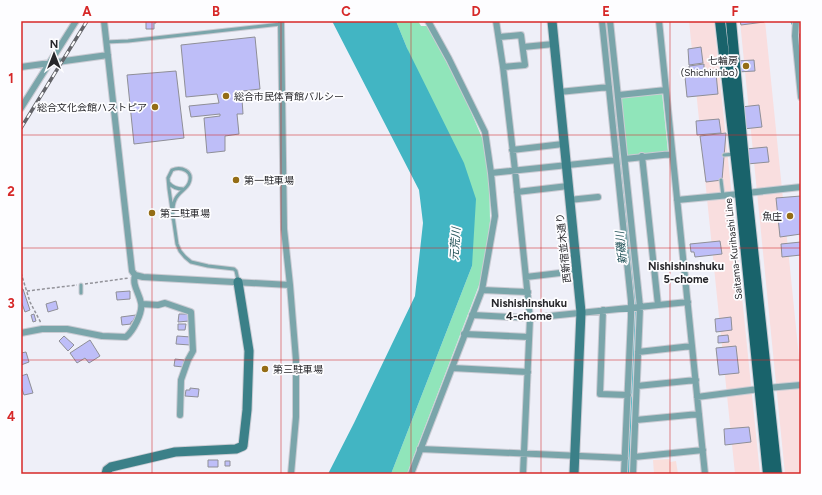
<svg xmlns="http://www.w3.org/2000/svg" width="822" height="495" font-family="Figtree,'Noto Sans JP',sans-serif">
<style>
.commercial{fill:#f9dedf}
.education{fill:#f9dfdc}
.green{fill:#90e5ba}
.water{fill:#42b5c3}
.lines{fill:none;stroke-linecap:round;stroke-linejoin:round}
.stream{stroke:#42b5c3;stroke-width:2}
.building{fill:#bebef8;stroke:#8f8f97}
.lane-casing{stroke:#cacbd3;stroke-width:5}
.street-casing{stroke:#cacbd3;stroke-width:8}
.secondary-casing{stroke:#cacbd3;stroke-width:11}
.primary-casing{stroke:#cacbd3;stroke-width:12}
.path{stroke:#93939a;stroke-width:1.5;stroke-dasharray:3 2;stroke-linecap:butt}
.lane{stroke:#7aa5aa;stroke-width:3}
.street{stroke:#7aa5aa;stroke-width:6}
.secondary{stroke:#3b8088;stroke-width:9}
.primary{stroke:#19636b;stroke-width:10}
.rail-casing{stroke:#636469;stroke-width:3.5}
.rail{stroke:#fdfdff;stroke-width:2;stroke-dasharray:6;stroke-linecap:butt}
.grid{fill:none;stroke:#d62828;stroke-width:1;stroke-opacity:0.55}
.poi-dot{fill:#946d16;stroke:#fdfdff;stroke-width:1.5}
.labels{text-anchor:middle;stroke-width:3.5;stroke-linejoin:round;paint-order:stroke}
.poi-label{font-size:10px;fill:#27272b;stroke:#fdfdff;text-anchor:start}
.street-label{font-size:10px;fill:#27272b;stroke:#fdfdff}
.water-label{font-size:11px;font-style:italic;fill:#194b51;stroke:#fdfdff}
.neighbourhood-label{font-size:11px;font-weight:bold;fill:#27272b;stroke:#fdfdff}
.neatline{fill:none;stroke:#d62828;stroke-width:1.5}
.grid-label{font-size:13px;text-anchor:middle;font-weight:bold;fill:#d62828}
</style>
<rect width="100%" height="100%" fill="#eeeff8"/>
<path class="commercial" d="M689 21H714L760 474H735Z
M740 21H765L801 377V474H785Z"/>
<path class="education" d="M669 459 670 462 676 461 678 474H654L653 460Z"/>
<path class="green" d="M396 21H418L421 26H427L462 91 483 140 489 173 490 221 484 272 407 474H391L472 266 407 48Z
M662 93 668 152 625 156 619 97Z"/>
<path class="water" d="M332 21H396L407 48 464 163 476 199 472 266 391 474H328L354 423 415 296 423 223 419 190Z"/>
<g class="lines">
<path class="stream" d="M605 21 635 306 628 474
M791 21 793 25
M798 33 800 36 801 49"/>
</g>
<path class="building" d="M146 21H156V23H154V29H146Z
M740 21H764V22L741 25Z
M255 37 260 89 234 92 235 99H242L243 114H237L239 134 225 136V151L207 153 204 118 220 116V114L191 117 189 106 219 103 217 94 186 97 181 45Z
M701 47 703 63 689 65 688 49Z
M754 60 755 71 737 72 736 61Z
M704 64V73L690 74 689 66Z
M176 71 184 138 134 144 127 75Z
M716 73 718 94 687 97 685 77Z
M759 105 762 127 743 129 741 107Z
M719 119 721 133 697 135 696 121Z
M726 133 722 180 706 182 700 136Z
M767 147 769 162 747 164 746 149Z
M801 196V234L780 237 776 198Z
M720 241 722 254 695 257 694 252H691L690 244Z
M801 242V255L782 257 781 244Z
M21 289H23L30 310 25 312 21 301Z
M130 291V299L117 300 116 292Z
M56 301 58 309 48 312 46 304Z
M34 314 36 321 33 322 31 315Z
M179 314H189V321L178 322Z
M136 315 133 321 131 322V324L122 325 121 317Z
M731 317 732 330 716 332 715 319Z
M178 324H186L185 330H178Z
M728 335 729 342 718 343V336Z
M64 336 74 345 68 351 59 341Z
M177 336 191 337 190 345 176 344Z
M90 340 100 356 89 363 85 358 77 363 70 353Z
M736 346 739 373 719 375 716 348Z
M26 352 29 362 21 365V353Z
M175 359 184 360 183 367 174 366Z
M27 374 33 393 24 395 21 386V376Z
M190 388 199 389 198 397 185 396 186 390H190Z
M749 427 751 442 725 445 724 429Z
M208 460H218V467H208Z
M225 461H230V466H225Z"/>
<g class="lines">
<g class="lane-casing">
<path id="lane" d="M106 42 128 41 281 24
M724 155 734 154
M721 180 723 196
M169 183C173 188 177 189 183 189
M173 219C173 212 172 206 175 200 178 192 187 189 189 183 194 171 181 166 172 170L168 178 169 189 177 244 180 251 185 257 191 262 208 266 234 269 236 271 238 280
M81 285V293"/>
</g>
<g class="street-casing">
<path id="street" d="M104 21 132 271 135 275 143 277 290 285
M281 21 284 229 290 285 296 360V417L291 474
M496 21 503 67 515 170 530 318 523 474
M602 21 631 301V317L624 474
M610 21 640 307 633 474
M659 21 705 474
M796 21 795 36 801 97
M499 37 521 35 525 65 503 67
M523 47 554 44
M21 67 108 55
M559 92 609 87
M619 95 666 90
M21 108 76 21
M512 150 563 144
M642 156 658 305
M625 159 672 154
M491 173 616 160
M517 192 568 186
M747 193 801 187
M569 200 598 197
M677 200 740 194
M526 277 577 271
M482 290 528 292
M142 304 158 305 165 303 191 312 193 351 188 360 181 380 180 415
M603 310 600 394 628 395
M472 315 530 318 688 302
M21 333 42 329H67L102 336 126 337C133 331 143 313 141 303 139 292 132 286 135 275
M464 334 529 337
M638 352 692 346
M452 368 528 372
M637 386 696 380
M697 397 767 388 801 385
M636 420 699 414
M420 449 625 458
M634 457 703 450
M411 474 482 290 495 216 491 173 485 132 449 59 428 21"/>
</g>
<g class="secondary-casing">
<path id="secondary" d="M552 21 581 312 574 474
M106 474 107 470 111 467 175 452 236 449 243 446 247 410 249 351 238 282"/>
</g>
<g class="primary-casing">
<path id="primary" d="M720 21 740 194 768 474
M731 21 747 193 777 474"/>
</g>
<path class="path" d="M21 273 30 302 41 323
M85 284 129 278
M27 291 77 285"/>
<use href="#lane" class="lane"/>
<use href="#street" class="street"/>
<use href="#secondary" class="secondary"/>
<use href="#primary" class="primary"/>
<g class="rail-casing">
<path id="rail" d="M21 128 87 21"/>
</g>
<use href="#rail" class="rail"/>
</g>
<path class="grid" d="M152 21V474M281 21V474M411 21V474M541 21V474M670 21V474M21 135H801M21 248H801M21 360H801"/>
<g class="poi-dot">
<circle cx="746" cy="66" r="4"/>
<circle cx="226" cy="96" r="4"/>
<circle cx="155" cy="107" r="4"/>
<circle cx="236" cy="180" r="4"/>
<circle cx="152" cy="213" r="4"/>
<circle cx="790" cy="216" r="4"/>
<circle cx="265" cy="369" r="4"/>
</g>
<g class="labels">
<g class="poi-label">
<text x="738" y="64" text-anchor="end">七輪房<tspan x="738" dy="12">(Shichirinbo)</tspan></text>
<text x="234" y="100">総合市民体育館パルシー</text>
<text x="147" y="111" text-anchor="end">総合文化会館ハストピア</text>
<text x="244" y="184">第一駐車場</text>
<text x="160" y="217">第二駐車場</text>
<text x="782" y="220" text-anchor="end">魚庄</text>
<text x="273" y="373">第三駐車場</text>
</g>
<g class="street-label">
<text transform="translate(563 248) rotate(-96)" y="4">西新宿並木通り</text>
<text transform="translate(733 249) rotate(-96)" y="4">Saitama-Kurihashi Line</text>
</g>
<g class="water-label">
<text transform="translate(455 244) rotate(-86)" y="4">元荒川</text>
<text transform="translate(621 248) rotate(-96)" y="4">新磯川</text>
</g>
<g class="neighbourhood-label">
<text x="686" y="270">Nishishinshuku<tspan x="686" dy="13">5-chome</tspan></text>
<text x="529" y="307">Nishishinshuku<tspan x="529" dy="13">4-chome</tspan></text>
</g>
</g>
<rect width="822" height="495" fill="none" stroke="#fdfdff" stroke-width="44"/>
<g transform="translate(54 54)" stroke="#fdfdff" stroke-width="3" paint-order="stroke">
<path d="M0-3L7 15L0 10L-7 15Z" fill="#27272b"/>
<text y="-6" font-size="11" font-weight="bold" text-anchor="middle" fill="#27272b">N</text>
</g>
<rect x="22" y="22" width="778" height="451" class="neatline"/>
<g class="grid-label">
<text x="87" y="16">A</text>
<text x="216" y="16">B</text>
<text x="346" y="16">C</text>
<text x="476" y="16">D</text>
<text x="606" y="16">E</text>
<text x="735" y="16">F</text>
<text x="11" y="83">1</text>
<text x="11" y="196">2</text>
<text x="11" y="308">3</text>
<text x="11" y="421">4</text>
</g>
</svg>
